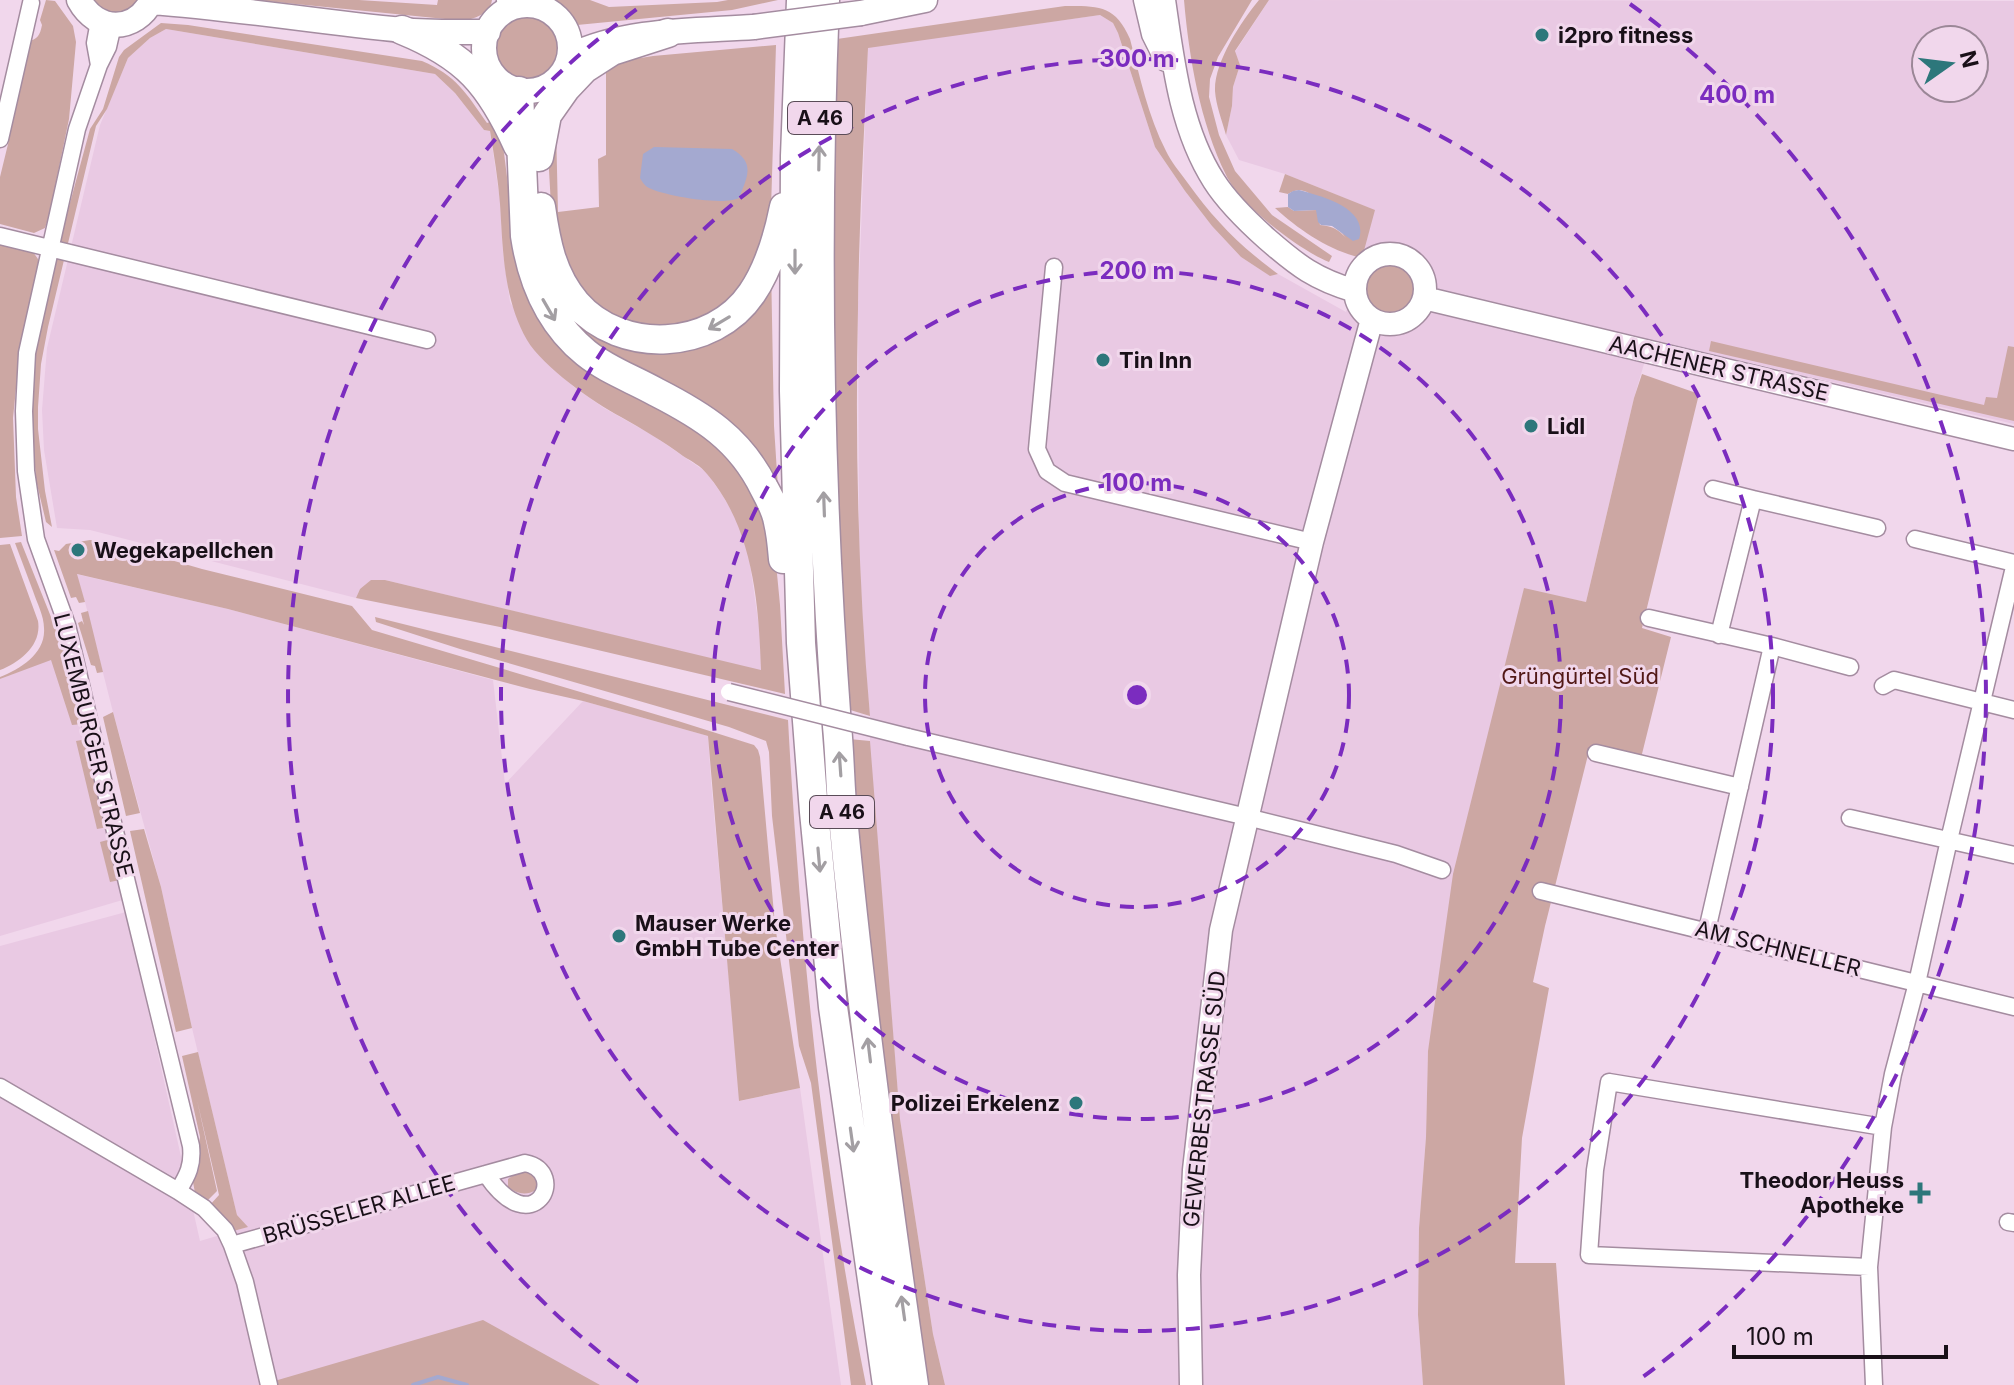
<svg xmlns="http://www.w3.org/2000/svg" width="2014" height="1385" font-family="Inter,sans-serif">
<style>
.built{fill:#e9c9e3;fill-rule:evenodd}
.green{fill:#cca7a3}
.water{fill:#a4a9d0}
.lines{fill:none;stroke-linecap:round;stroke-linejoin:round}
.stream{stroke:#a4a9d0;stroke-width:4}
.street-casing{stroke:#a48ca0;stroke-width:19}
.secondary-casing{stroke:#a48ca0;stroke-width:25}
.primary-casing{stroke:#a48ca0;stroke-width:27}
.highway-casing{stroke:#a48ca0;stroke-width:31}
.street{stroke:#fff;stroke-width:16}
.secondary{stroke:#fff;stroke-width:22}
.primary{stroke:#fff;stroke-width:24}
.highway{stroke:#fff;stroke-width:28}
.street-bridge-casing{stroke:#a48ca0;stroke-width:19;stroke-linecap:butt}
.primary-bridge-casing{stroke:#a48ca0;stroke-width:27;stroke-linecap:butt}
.street-bridge{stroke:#fff;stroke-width:16}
.primary-bridge{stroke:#fff;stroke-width:24}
.oneway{stroke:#a39fa3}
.ring{fill:none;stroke:#7b2cbf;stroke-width:4;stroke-dasharray:14 10}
.poi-dot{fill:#2d777b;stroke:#f1d7ec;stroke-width:3}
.labels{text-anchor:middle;stroke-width:6;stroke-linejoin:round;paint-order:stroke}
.shield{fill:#f1d7ec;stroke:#5a4c58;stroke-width:2}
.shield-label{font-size:20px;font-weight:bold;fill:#191018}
.poi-label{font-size:22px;font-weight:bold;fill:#191018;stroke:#f1d7ec;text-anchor:start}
.street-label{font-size:22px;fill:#191018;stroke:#f1d7ec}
.park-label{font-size:22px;fill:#521917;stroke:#f1d7ec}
.centre{fill:#7b2cbf;stroke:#f1d7ec;stroke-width:4}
.ring-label{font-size:24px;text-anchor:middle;font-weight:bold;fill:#7b2cbf;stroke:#f1d7ec;stroke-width:6;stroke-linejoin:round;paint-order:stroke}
</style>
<rect width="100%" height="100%" fill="#f1d7ec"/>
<path class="built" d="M1269 0 2014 1V424L1651 340 1634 398 1586 602 1524 589 1428 1051 1426 1137 1419 1228 1418 1315 1423 1385H945L933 1334 900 1119 870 750V716L863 641 859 534 858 309 868 47 1100 15 1113 23 1118 33 1155 147 1185 191 1212 226 1241 257 1269 275 1278 274 1346 312 1374 210 1285 174 1239 160 1226 135 1232 106 1233 87 1240 65 1235 52ZM1926 40H1974V88H1926Z
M166 29 435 74 455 93 484 130 490 131 500 201 503 253 510 302 549 365 574 387 604 408 654 436 706 472 721 493 736 518 748 550 760 634 761 671 385 580 360 589 356 598 90 530 57 528 44 450 42 410 47 348 100 125 128 58 150 38Z
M76 574 228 609 493 680 505 784 583 701 708 736 711 781 740 1101 800 1088 841 1385H0V946L126 912 200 1241 247 1227 237 1215 192 1028 161 887 113 712 85 602Z
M51 659 66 662 126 899 0 936V679Z"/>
<path class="green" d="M46 0 55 1 73 26 76 42 69 119 49 216 45 228 34 233 0 224V177L9 140 6 134 27 42C38 39 40 35 42 25L40 20Z
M86 0H145L113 19Z
M256 0H359L437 5 438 0H492C490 14 477 17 465 21Z
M549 0H590L609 7 717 2 728 0H778L732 10 577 25 570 23Z
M1184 0H1252L1218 57 1210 79 1209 97 1219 135 1235 171 1272 215 1332 256 1329 262C1299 250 1240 205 1226 175 1200 122 1189 58 1184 0Z
M1259 0H1269L1235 51 1240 65 1233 87 1232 106 1226 135C1222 120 1216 106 1215 91 1214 62 1241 22 1259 0Z
M1065 6C1099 6 1115 5 1130 39 1140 77 1148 116 1166 151 1171 162 1180 172 1187 182 1215 221 1240 246 1278 274L1270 276 1241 257 1212 226 1185 191 1155 147 1118 33 1113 23 1100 15 868 48C864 135 859 222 858 309 855 444 858 581 870 716L847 709 830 326 837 39Z
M492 48a35 35 0 1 1 70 0a35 35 0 1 1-70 0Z
M161 23 188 25 422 61C457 76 466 93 487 123L495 120 504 153 513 225 528 290 668 410 727 450 760 498 775 553 780 605 785 694 500 627 356 598 360 589 371 580H385L761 670C759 603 753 528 707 474 701 466 691 461 683 456 663 441 642 429 621 417 593 402 543 367 527 340 503 298 503 250 500 204 498 179 494 155 490 131L484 130 455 93 435 74 166 29 150 38 128 58 107 109 96 126 48 327 41 364 38 407V429L45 491 52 527 46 522 36 480 32 426 33 385 36 351 57 251 90 129 103 109 119 57 124 50Z
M776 45 771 209 758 262 736 295 702 318 661 329 607 316 568 278 552 224 549 170 551 129 556 127 558 212 599 207 598 159 606 155V68L622 61 653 56Z
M1285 174 1375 210 1362 258C1330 251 1299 230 1275 208L1288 207 1294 211 1317 210 1320 225C1332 226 1338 229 1346 238 1338 228 1317 197 1307 192 1300 189 1294 190 1288 194L1279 192Z
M537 218 564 296 673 346 771 265 774 426 779 504 766 478 620 368 553 309Z
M0 243 33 252 38 259V266L20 349 13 418 16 497 22 536 0 538Z
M1364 291a26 26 0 1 1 52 0a26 26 0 1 1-52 0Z
M1711 341 1984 405 1986 397 1997 398 2008 346 2014 347V421L1709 351Z
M1642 374 1699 394 1642 628 1671 637 1640 762 1589 751 1545 926 1533 982 1549 988 1522 1138 1515 1263H1556L1565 1385H1423L1418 1315 1419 1228 1426 1137 1428 1051 1453 874 1524 588 1586 602 1634 398Z
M90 540 116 544 202 569 352 606 372 630 678 721 754 745 758 750 760 757 775 925 800 1088 739 1101 708 736 583 701 530 689 228 609 77 574 85 602 79 603 76 597 71 598 54 550 59 551 66 544Z
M21 542 61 642 83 724 72 725 51 660 0 679V677C21 669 46 653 44 628 44 616 37 603 33 591 27 575 21 559 15 543Z
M10 544 38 621C42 645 20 662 0 670V545Z
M88 611 102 668 103 672 97 673 95 666 91 665 78 623 82 621 84 625 81 613Z
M375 617 788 720C800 942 822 1166 866 1385H851L811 1083 799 1046 772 816 769 752 766 741 729 727 460 649 376 622Z
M113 712 140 813 126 816 103 717Z
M87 739 108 827 97 829 76 741Z
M849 739 870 741 900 1119 933 1334 945 1385H928L902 1248 883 1103Z
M144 829 161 887 192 1028 176 1032 130 831Z
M111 839 120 880 110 882 100 842Z
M198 1052 237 1215 248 1227 230 1232 209 1206 219 1195 197 1100 217 1191 205 1203 195 1193 193 1182 200 1137 182 1056Z
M518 1172H532L537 1178 536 1190C526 1196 517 1194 508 1187V1179Z
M483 1320 600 1385H272L271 1382Z"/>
<path class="water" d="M654 147 732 149C756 163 747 177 739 198 724 206 665 196 649 188 644 185 643 183 640 178L643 154Z
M1299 190C1321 196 1369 208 1359 239L1353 241 1332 226 1321 225 1318 222 1316 210 1294 211 1288 207V194L1293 191Z"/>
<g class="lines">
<path class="stream" d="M413 1385 438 1377 467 1385"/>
<g class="street-casing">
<path id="street" d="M505 0 508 10
M535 0 537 6
M113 25 108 47 99 65 77 129 27 353 24 411 26 471 36 539 67 625 127 883 191 1146C193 1165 188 1175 178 1191
M99 65 95 43 99 21
M0 139 31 3
M0 236 427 340
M1054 267 1037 449 1047 471 1065 483 1312 542
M1713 489 1753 499 1719 635
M1753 499 1877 528
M1915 539 2014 563
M1649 618 1772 646 1707 930
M1772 646 1850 667
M1883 686 1894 680 2014 710
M908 737 1247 817 1396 854 1442 870
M1596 753 1740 787
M1850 818 2014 855
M1541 891 2014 1007
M0 1087 178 1191 204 1208 225 1230 232 1245 245 1282 269 1385
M2008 1222 2014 1223
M232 1245 486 1174C533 1245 570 1172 525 1163L486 1174
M1869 1267 1589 1255 1595 1170 1609 1082 1883 1127
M1874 1385 1869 1267 1883 1127 1893 1074 1917 983 1949 840 2014 567"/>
</g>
<g class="secondary-casing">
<path id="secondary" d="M1145 0 1153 34 1166 60
M1164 0C1173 61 1180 128 1214 181 1228 203 1248 222 1267 239 1298 266 1315 279 1355 291
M1355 289a35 35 0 1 1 70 0a35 35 0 1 1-70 0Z
M1424 298 2014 439
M1191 1385 1189 1275 1194 1170 1221 930 1312 542 1372 319"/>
</g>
<g class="primary-casing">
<path id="primary" d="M79 0C97 33 135 33 152 0
M151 2C235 8 318 22 402 30 430 33 459 32 488 32
M484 48a43 43 0 1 1 86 0a43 43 0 1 1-86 0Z
M861 13 925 0
M570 56C626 29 694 31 754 27"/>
</g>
<g class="highway-casing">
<path id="highway" d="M801 0 795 156 794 391 801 643 814 812 833 1007 887 1385
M825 0C815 243 819 484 837 726 840 756 840 787 843 817 861 1007 887 1196 914 1385
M402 30C466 56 490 84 518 146
M519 91 525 236C532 282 549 323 586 353 607 370 633 379 656 392 703 416 740 439 764 488 770 499 776 510 778 522 781 534 782 547 783 559
M539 157 547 115 566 88 584 69 612 51 668 33
M541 207C546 242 552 275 576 303 621 355 713 351 752 293 769 268 778 237 784 207"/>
</g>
<use href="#street" class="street"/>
<use href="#secondary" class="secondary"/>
<use href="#primary" class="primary"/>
<use href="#highway" class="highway"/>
<g class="street-bridge-casing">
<path id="street-bridge" d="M729 692 908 737"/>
</g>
<g class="primary-bridge-casing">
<path id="primary-bridge" d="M754 27 861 13"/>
</g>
<use href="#street-bridge" class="street-bridge"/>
<use href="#primary-bridge" class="primary-bridge"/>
</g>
<defs><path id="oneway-shaft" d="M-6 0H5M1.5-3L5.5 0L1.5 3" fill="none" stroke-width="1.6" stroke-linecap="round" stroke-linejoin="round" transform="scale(2)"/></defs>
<g class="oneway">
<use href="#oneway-shaft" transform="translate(819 158) rotate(-89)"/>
<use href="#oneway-shaft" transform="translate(795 262) rotate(90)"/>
<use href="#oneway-shaft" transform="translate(549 310) rotate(60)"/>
<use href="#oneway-shaft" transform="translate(719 323) rotate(149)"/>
<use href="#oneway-shaft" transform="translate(824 504) rotate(-92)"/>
<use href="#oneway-shaft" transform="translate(840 764) rotate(-94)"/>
<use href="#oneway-shaft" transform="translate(819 860) rotate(85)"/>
<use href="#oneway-shaft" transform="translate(869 1050) rotate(-97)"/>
<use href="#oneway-shaft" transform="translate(852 1140) rotate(82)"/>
<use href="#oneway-shaft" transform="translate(903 1308) rotate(-98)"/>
</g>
<g class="ring">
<circle cx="1137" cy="695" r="212"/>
<circle cx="1137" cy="695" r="424"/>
<circle cx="1137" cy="695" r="636"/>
<path d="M638 1382A849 849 0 0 1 644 4M1630 4A849 849 0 0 1 1636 1382"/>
</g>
<g class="poi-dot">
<circle cx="1542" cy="35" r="8"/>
<circle cx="1103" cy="360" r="8"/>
<circle cx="1531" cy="426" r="8"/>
<circle cx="78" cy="550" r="8"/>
<circle cx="619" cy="936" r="8"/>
<circle cx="1076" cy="1103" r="8"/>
<path d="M1916 1181h8v8h8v8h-8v8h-8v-8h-8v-8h8z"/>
</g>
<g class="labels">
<g class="shield">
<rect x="788" y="102" width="64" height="32" rx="6"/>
<rect x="810" y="796" width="64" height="32" rx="6"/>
</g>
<g class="shield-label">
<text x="820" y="125">A 46</text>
<text x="842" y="819">A 46</text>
</g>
<g class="poi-label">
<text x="1558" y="43">i2pro fitness</text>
<text x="1119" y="368">Tin Inn</text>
<text x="1547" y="434">Lidl</text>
<text x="94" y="558">Wegekapellchen</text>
<text x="635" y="931">Mauser Werke<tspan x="635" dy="25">GmbH Tube Center</tspan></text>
<text x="1060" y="1111" text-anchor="end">Polizei Erkelenz</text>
<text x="1904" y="1188" text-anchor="end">Theodor Heuss<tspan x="1904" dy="25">Apotheke</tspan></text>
</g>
<g class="street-label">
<text transform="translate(1719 368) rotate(13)" y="8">AACHENER STRASSE</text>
<text transform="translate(94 745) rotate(76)" y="8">LUXEMBURGER STRASSE</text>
<text transform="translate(1778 948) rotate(14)" y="8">AM SCHNELLER</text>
<text transform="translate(1204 1099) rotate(-84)" y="8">GEWERBESTRASSE SÜD</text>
<text transform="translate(359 1209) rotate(-16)" y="8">BRÜSSELER ALLEE</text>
</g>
<g class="park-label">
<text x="1580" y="684">Grüngürtel Süd</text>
</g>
</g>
<circle cx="1137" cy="695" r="12" class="centre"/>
<g class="ring-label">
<text x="1137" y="67">300 m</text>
<text x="1737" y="103">400 m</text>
<text x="1137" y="279">200 m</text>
<text x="1137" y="491">100 m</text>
</g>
<g transform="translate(1950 64) rotate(76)"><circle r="38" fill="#f1d7ec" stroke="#9b8797" stroke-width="2"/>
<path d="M0-6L14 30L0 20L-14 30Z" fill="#2d777b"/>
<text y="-12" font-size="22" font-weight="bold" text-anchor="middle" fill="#191018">N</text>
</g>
<path d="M1734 1345v12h212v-12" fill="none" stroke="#191018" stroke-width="4"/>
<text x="1746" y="1345" font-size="24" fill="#191018" stroke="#f1d7ec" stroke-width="6" paint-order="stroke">100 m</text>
</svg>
